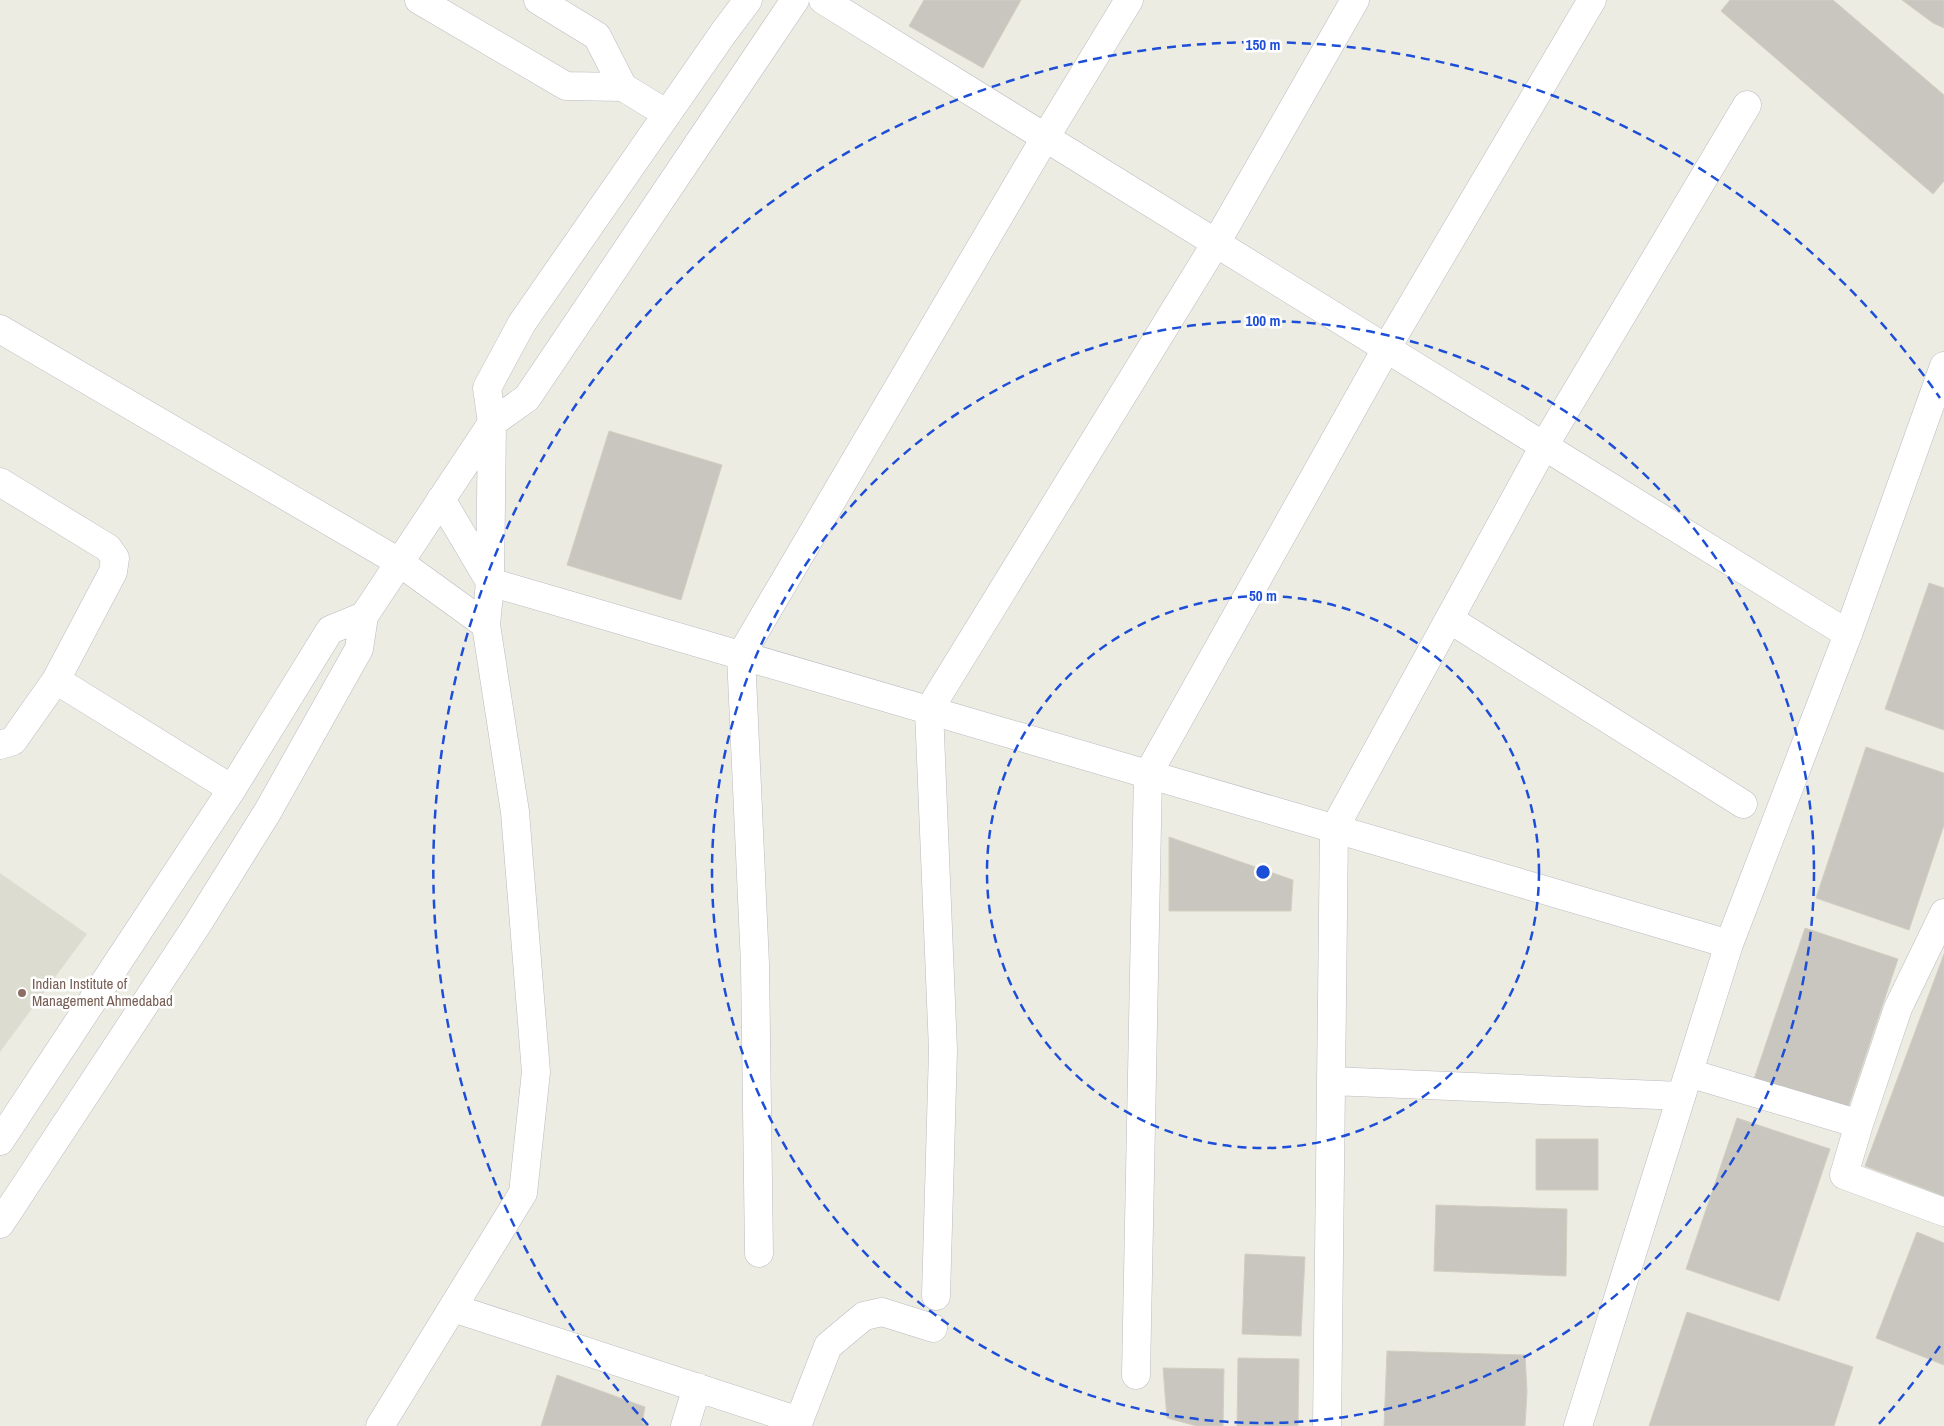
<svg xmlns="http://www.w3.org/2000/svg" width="1944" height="1426" font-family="'Archivo Narrow',sans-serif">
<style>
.education{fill:#dddcd0}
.building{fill:#c8c6bf;stroke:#d2cfc1}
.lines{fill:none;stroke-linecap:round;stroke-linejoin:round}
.street-casing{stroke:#babbc1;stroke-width:29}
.secondary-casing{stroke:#b8bac0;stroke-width:29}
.street{stroke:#fff;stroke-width:28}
.secondary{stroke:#fff;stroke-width:28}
.ring{fill:none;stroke:#1d4ed8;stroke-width:2.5;stroke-dasharray:9 6}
.education-dot{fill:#8d6e63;stroke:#fff;stroke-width:2}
.labels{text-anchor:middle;stroke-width:5;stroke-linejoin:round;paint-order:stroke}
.education-label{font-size:15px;fill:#785e54;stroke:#fff;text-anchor:start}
.centre{fill:#1d4ed8;stroke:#fff;stroke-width:2.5}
.ring-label{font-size:15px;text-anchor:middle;font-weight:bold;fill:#1d4ed8;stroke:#fff;stroke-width:5;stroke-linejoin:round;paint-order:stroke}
</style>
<rect width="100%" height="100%" fill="#edece2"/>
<path class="education" d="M0 873 87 934 0 1052Z"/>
<path class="building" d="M924 0H1021L983 68 909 26Z
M1730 0H1833L1944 95V181L1933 194 1721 11Z
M1902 0H1944V28L1933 23Z
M609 431 722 465 681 600 567 565Z
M1929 583 1944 588V730L1885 709Z
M1866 747 1944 773V825L1909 930 1816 898Z
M1169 837 1293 880 1291 911H1169Z
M1805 928 1898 959 1847 1111 1754 1079Z
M1944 954V1196L1865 1166Z
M1737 1118 1830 1149 1779 1301 1686 1269Z
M1536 1139H1598V1190H1536Z
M1436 1205 1567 1209 1566 1276 1434 1271Z
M1917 1232 1944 1243V1365L1876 1338Z
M1245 1254 1305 1257 1301 1336 1242 1334Z
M1687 1312 1853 1367 1834 1426H1649Z
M1387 1351 1525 1355 1527 1392 1525 1426H1384Z
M1238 1358 1299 1359 1298 1426H1237Z
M1163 1368 1224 1369 1223 1426H1197L1167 1418Z
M557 1375 645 1407 642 1423 649 1426H541Z"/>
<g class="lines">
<g class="street-casing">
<path id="street" d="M419 0 566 86 623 87 667 114
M538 0 597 36 623 87
M823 0 1848 634
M0 329 399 562
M0 482 108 548 115 558 113 572 56 680
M1449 619 1743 804
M0 745 13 741 56 680 232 789
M1689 1073 1859 1124 1844 1175 1944 1212
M1332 1081 1681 1096
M1859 1124 1898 1008 1944 913
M759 1253 755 964 741 655 1045 138 1129 0
M936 1296 943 1050 929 710 1216 243 1355 0
M453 1308 799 1421 798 1426
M1136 1375 1148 774 1386 349 1592 0
M799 1421 828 1346 864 1316 882 1312 933 1328
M685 1426 697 1387
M1327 1426 1334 829 1544 446 1747 105"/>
</g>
<g class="secondary-casing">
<path id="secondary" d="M441 499 490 582 1729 944
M399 562 486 625
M0 1141 232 789 330 630 364 616
M0 1224 197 925 268 811 359 649 364 616 492 423 527 398 795 0
M380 1426 523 1193 536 1072 515 812 486 625 490 582 492 423 487 388 522 323 724 32 748 0
M1578 1426 1729 944 1848 634 1944 366"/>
</g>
<use href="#street" class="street"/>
<use href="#secondary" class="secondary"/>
</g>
<g class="ring">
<circle cx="1263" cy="872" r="276"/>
<circle cx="1263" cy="872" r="551"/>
<path d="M1940 1346A827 827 0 0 1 1878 1425M648 1425A827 827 0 1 1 1940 398"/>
</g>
<circle class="education-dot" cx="22" cy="993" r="5"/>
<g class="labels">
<g class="education-label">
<text x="32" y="989">Indian Institute of<tspan x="32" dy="17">Management Ahmedabad</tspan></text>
</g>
</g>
<circle cx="1263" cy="872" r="8" class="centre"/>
<g class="ring-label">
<text x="1263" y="50">150 m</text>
<text x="1263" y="326">100 m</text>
<text x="1263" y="601">50 m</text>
</g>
</svg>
